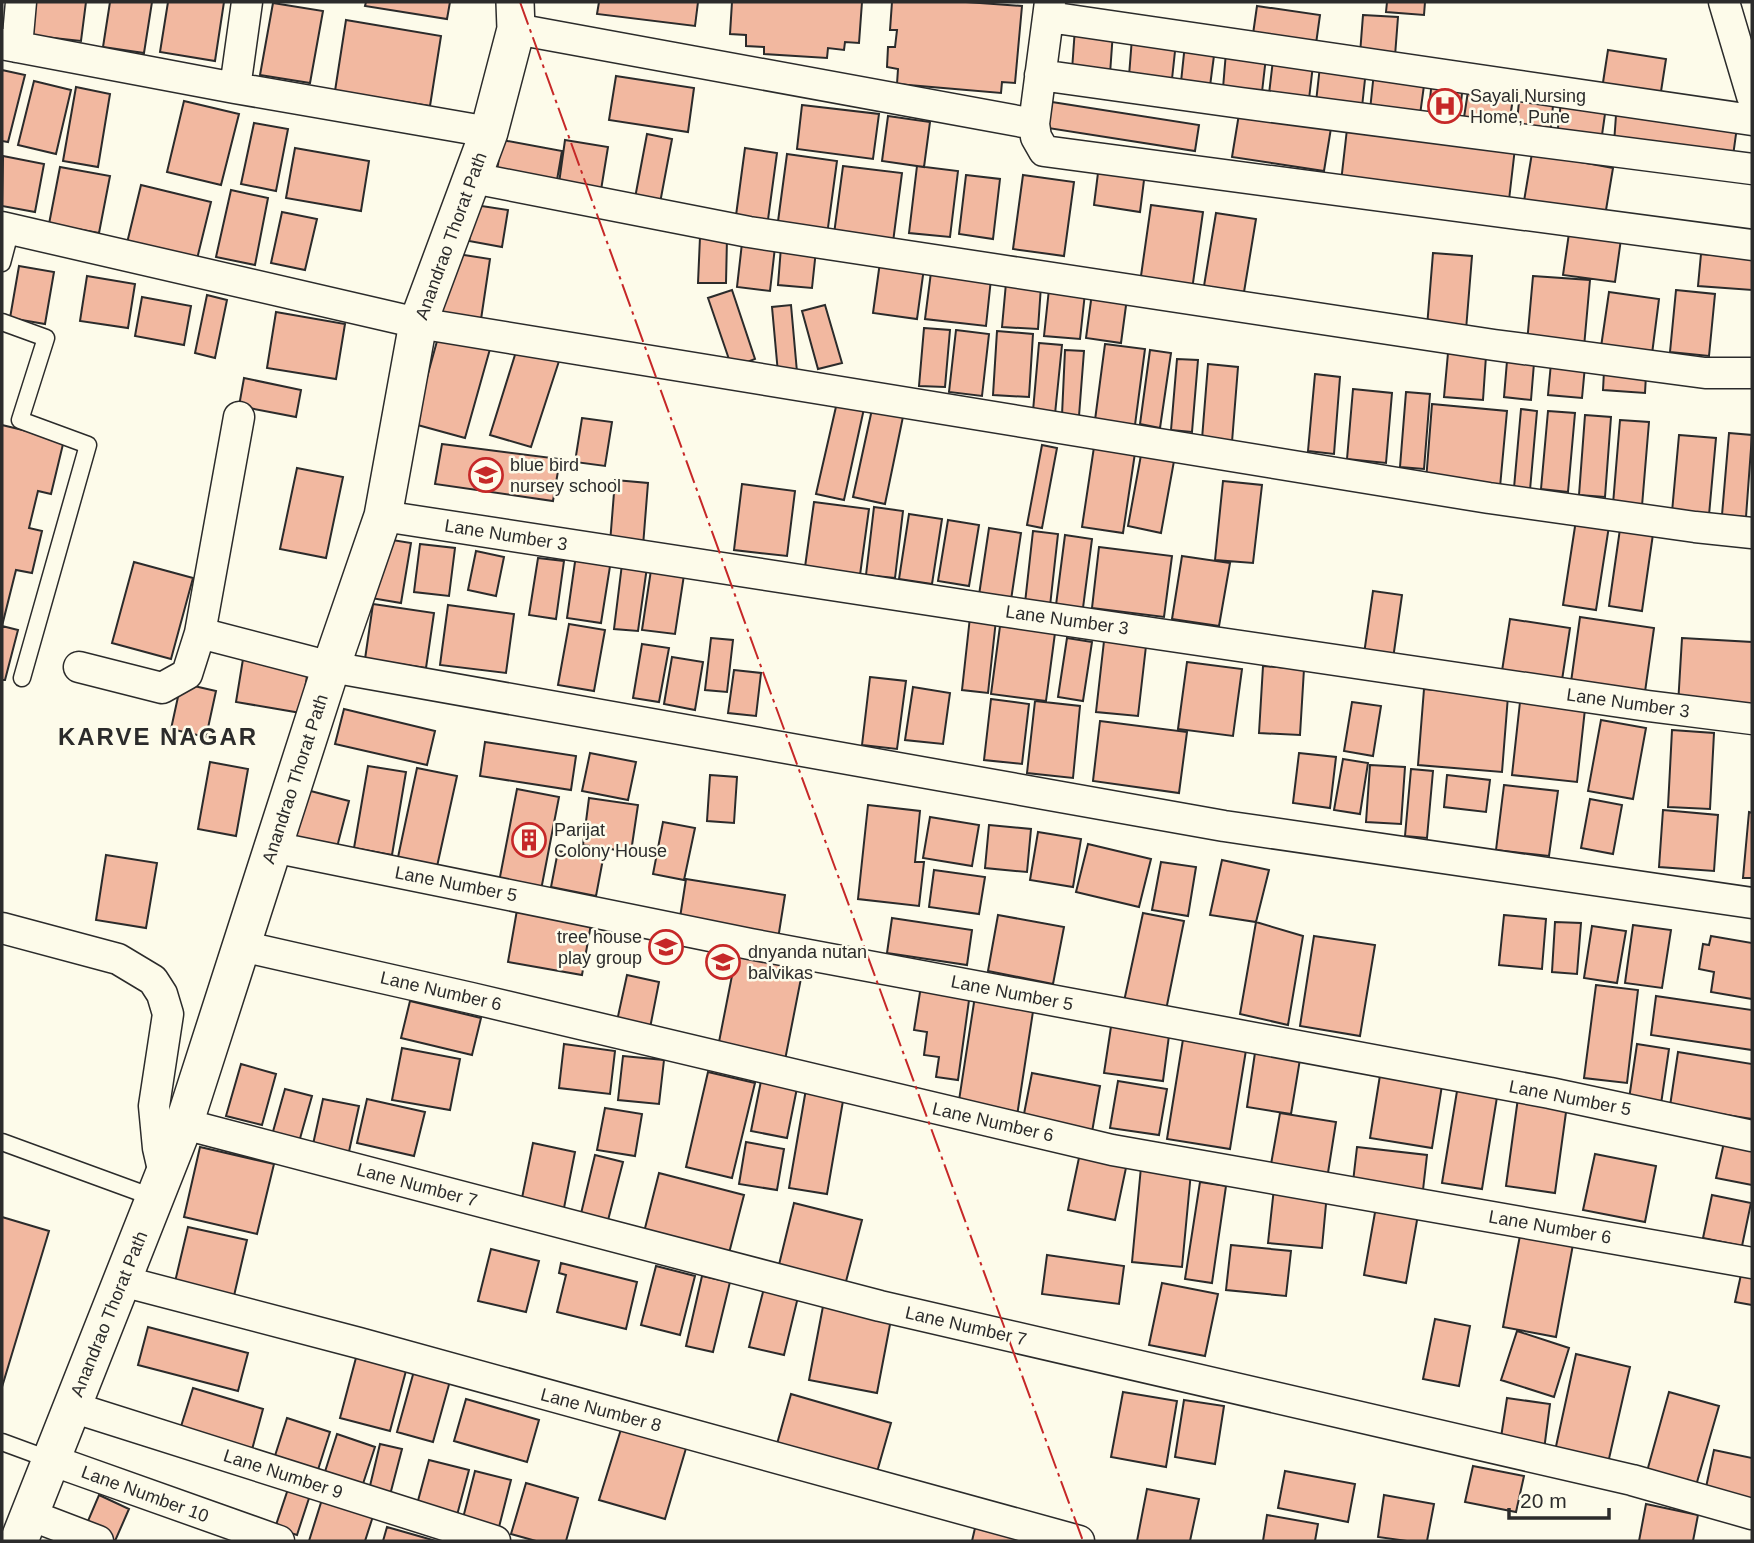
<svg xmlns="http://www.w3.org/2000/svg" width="1754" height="1543" font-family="Arial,sans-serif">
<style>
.building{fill:#f2b8a0;stroke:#2b2b2b;stroke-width:2}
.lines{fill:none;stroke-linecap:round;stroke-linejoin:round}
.service-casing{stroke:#2b2b2b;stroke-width:19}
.minor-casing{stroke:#2b2b2b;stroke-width:33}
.tertiary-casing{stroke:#2b2b2b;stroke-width:40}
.service{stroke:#fdfbea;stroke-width:16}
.minor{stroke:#fdfbea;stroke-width:30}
.tertiary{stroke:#fdfbea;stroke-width:37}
.power{stroke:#c62828;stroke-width:2;stroke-dasharray:24 5 3.5 5;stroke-linecap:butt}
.labels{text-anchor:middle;stroke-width:5;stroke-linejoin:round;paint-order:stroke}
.poi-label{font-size:18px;fill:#2b2b2b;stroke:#fdfbea;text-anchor:start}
.street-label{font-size:18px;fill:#2b2b2b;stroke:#fdfbea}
.district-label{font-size:24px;font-weight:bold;letter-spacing:2px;fill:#2b2b2b;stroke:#fdfbea}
</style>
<rect width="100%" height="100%" fill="#fdfbea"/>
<path class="building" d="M30 2H86L81 41 26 35Z
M110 2H152L144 53 103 47Z
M168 2H224L215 61 160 52Z
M366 2H450L447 19 365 6Z
M599 2H698L695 26 597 14Z
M732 2H862L859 43 845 42 844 50 828 48 827 58 764 54V47L746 46V35L730 34Z
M892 2H966L1022 6 1015 83 1002 82 1001 93 897 84 898 69 887 67 888 47H895L897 30H890Z
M1387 2H1425L1424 15 1386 12Z
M273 3 323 11 310 83 260 75Z
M1257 6 1320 15 1315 51 1252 41Z
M1363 15 1398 17 1395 56 1360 54Z
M346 20 441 36 430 106 335 91Z
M1075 28 1113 32 1110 74 1072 70Z
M1132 38 1176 42 1172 79 1129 76Z
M1185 44 1215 48 1210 86 1181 82Z
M1608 50 1666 59 1660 98 1602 89Z
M1226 52 1266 57 1262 92 1223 88Z
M1273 60 1313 65 1309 99 1269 94Z
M1320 66 1366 70 1362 107 1316 102Z
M2 70 25 75 8 142 2 141Z
M1374 72 1425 78 1420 115 1370 110Z
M616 76 694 88 688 132 609 120Z
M1432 80 1463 84 1459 121 1428 118Z
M34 81 71 90 56 154 18 145Z
M1469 85 1514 92 1508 131 1463 124Z
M76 87 110 94 98 167 63 161Z
M1520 92 1554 96 1550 135 1516 131Z
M184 101 239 114 221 185 167 172Z
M1052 102 1199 125 1195 151 1048 128Z
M1561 102 1606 107 1601 142 1557 136Z
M802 105 879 114 873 159 797 149Z
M1239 114 1331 128 1324 171 1232 157Z
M1616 115 1737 127 1733 156 1614 143Z
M888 116 930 122 924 167 882 161Z
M254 123 288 129 276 191 241 184Z
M1347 129 1515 148 1509 200 1341 182Z
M647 134 672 139 660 203 635 198Z
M502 140 562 151 557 180 497 170Z
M565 140 608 147 601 190 559 183Z
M295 148 369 161 361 211 286 198Z
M745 148 777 153 767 227 735 223Z
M1532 153 1613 168 1605 216 1524 201Z
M787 154 837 161 827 235 777 229Z
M3 156 44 164 35 212 2 206Z
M1099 165 1145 172 1140 212 1094 205Z
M843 166 902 173 893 242 834 234Z
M917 166 958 171 950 237 909 233Z
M60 167 110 176 99 233 49 224Z
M966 175 1000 179 993 239 959 234Z
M1023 175 1074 182 1064 256 1013 249Z
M141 185 211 202 197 259 127 243Z
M231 190 268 198 255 265 216 257Z
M475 205 508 210 502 247 469 241Z
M1151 205 1203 212 1192 290 1140 283Z
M282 212 317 219 305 270 271 263Z
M1216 213 1256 219 1244 292 1204 286Z
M1569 233 1621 239 1615 282 1563 275Z
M700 237 727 238 726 283H698Z
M742 243 775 247 770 291 737 287Z
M781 247 816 250 812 288 778 285Z
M451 253 490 259 480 326 441 320Z
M1433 253 1472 256 1466 330 1427 327Z
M1701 254 1752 258V290L1698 286Z
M880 262 924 268 917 319 873 313Z
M19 266 54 272 45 324 10 318Z
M931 272 991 279 986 326 925 319Z
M87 276 135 284 128 328 80 321Z
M1533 276 1590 280 1584 347 1527 343Z
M1006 283 1041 286 1038 329 1002 327Z
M1049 289 1085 293 1080 339 1044 336Z
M732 290 755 359 732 368 708 298Z
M1676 290 1715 294 1709 356 1670 352Z
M1609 292 1659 299 1652 354 1601 347Z
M1092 293 1127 298 1121 343 1086 338Z
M207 295 227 300 215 358 195 353Z
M142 297 191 306 184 345 135 336Z
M791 305 797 372 778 373 772 307Z
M825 305 842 363 818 369 802 311Z
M276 312 345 324 336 379 267 368Z
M924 328 950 330 945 387 919 386Z
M956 330 989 334 982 396 949 392Z
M997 331 1033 334 1029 397 993 395Z
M439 334 490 349 465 438 414 424Z
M519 342 561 355 531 447 490 435Z
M1039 343 1062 345 1055 414 1033 411Z
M1105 344 1145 349 1135 425 1095 420Z
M1065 350 1084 351 1079 416 1062 415Z
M1150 350 1171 353 1160 428 1140 424Z
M1448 353 1486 356 1483 400 1444 397Z
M1177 359 1198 360 1192 432 1171 430Z
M1507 361 1534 363 1531 400 1504 397Z
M1551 363 1585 366 1582 398 1548 395Z
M1208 364 1238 367 1232 442 1202 439Z
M1604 371 1646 375 1645 393 1603 390Z
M1315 374 1340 377 1334 454 1308 451Z
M244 378 301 390 296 417 239 406Z
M1353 389 1392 393 1386 463 1347 459Z
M1406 392 1430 394 1424 469 1400 467Z
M838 398 865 404 844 500 816 494Z
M874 400 905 407 885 504 853 497Z
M1432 404 1507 411 1500 487 1426 481Z
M1521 409 1537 411 1530 490 1514 488Z
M1548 411 1575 413 1568 492 1541 489Z
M1585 415 1611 417 1605 497 1579 495Z
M582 418 612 422 605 466 575 462Z
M1620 420 1649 422 1642 506 1613 504Z
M2 425 64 440 51 494 38 491 29 528 42 531 32 573 16 570 2 626 18 630 5 680H2Z
M1729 433 1752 435 1746 517 1722 515Z
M1679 435 1716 438 1709 515 1672 512Z
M442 444 560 459 553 501 435 484Z
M1042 445 1057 448 1042 528 1027 525Z
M1094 447 1135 453 1123 533 1082 527Z
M1141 455 1174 461 1161 533 1128 526Z
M297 468 343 477 326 558 280 549Z
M615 480 648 483 643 546 610 543Z
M1223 481 1262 485 1253 563 1215 560Z
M742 484 795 491 787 556 734 550Z
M814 502 869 509 860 575 805 567Z
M874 507 903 511 895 578 866 575Z
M909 514 942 519 932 584 899 579Z
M948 520 979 525 969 586 938 581Z
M1576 520 1609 526 1596 610 1563 605Z
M989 528 1021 533 1011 600 979 595Z
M1620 529 1653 534 1642 611 1609 606Z
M1033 531 1058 534 1050 606 1025 603Z
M1065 535 1092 539 1083 608 1056 605Z
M380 538 411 543 401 603 371 598Z
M420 544 455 548 449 596 414 592Z
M1099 547 1172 556 1164 617 1092 608Z
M476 551 504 557 496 596 468 590Z
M576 555 611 560 601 623 567 618Z
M1182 556 1230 563 1219 626 1172 619Z
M538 558 564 561 556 619 529 615Z
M134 562 193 578 171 659 112 643Z
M622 564 647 567 638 631 614 629Z
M651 570 684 575 675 634 642 630Z
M1373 591 1402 595 1393 659 1364 654Z
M373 604 434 613 426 668 365 659Z
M448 605 514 614 506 673 440 665Z
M970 617 996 620 988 693 962 690Z
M1580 617 1654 628 1645 692 1571 682Z
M1510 619 1570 628 1562 680 1502 671Z
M569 624 605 630 594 691 558 685Z
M1000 626 1055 633 1046 701 991 694Z
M711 638 733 640 727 692 705 690Z
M1067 638 1092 642 1083 701 1058 697Z
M1682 638 1752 642V709L1678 705Z
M1104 641 1146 646 1138 716 1096 712Z
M642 644 669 648 659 702 633 698Z
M672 657 703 662 695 710 664 704Z
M243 659 308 670 301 713 236 702Z
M1187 662 1242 669 1233 736 1178 729Z
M1263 666 1304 669 1300 735 1259 733Z
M734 670 761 673 756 716 728 713Z
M870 677 906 681 897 749 862 745Z
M181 683 216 691 206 737 171 729Z
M913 687 950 693 943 744 905 740Z
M1424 689 1508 696 1502 772 1418 765Z
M991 699 1029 704 1022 764 984 760Z
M1035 701 1080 706 1073 778 1027 773Z
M1352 702 1381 706 1373 756 1344 751Z
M1520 702 1585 709 1577 782 1512 775Z
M344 709 435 731 427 765 335 744Z
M1601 720 1646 728 1633 799 1588 791Z
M1100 721 1187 732 1179 793 1093 781Z
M1672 730 1714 733 1710 809 1668 807Z
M485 742 576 756 571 790 480 776Z
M590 753 636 762 628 800 582 791Z
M1299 753 1336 757 1330 808 1293 803Z
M1343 759 1368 763 1360 814 1334 810Z
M210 762 248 769 236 836 198 829Z
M1370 765 1405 767 1401 824 1366 822Z
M368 766 406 772 392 855 354 848Z
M417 768 457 776 436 871 397 862Z
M1411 769 1433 771 1427 838 1405 836Z
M710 775 737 777 734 823 707 821Z
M1447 775 1490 780 1486 812 1444 807Z
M1504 785 1558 791 1549 856 1496 850Z
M303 789 349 801 336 851 290 839Z
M517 789 559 797 541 890 499 882Z
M589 798 638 805 631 852 583 845Z
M1590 799 1622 805 1613 854 1581 848Z
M868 805 920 811 915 862H924L919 906 858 899Z
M1663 810 1718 815 1714 871 1659 867Z
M1749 812 1752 813V878H1743Z
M930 817 979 825 972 866 923 858Z
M663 822 695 828 684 880 653 874Z
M989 825 1031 829 1027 872 985 868Z
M1038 832 1081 839 1073 887 1030 880Z
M1088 844 1151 859 1139 907 1076 892Z
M558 851 603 859 596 896 551 887Z
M106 855 157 863 146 928 96 920Z
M1222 860 1269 870 1256 922 1210 915Z
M1161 862 1196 867 1188 916 1152 910Z
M934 870 985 877 979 914 929 907Z
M686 879 785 895 778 939 679 924Z
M517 910 591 924 582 975 508 962Z
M1143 913 1184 921 1165 1015 1123 1006Z
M998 915 1064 927 1053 984 988 971Z
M1504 915 1546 919 1542 969 1499 965Z
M892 918 972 930 967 965 887 953Z
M1256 922 1303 936 1288 1025 1240 1014Z
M1555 922 1581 923 1577 974 1552 972Z
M1633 925 1671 930 1662 988 1625 983Z
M1592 926 1626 931 1617 983 1584 978Z
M1314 936 1375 945 1360 1036 1300 1026Z
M1711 936 1752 943V999L1711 992 1714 972 1699 969 1703 944 1709 945Z
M737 950 804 963 785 1060 718 1047Z
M627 975 659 982 650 1028 617 1021Z
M1596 985 1638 990 1627 1083 1584 1078Z
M921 986 970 993 958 1080 936 1077 939 1057 924 1055 927 1032 914 1030Z
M975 996 1034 1005 1017 1116 958 1107Z
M1656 996 1752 1010V1050L1651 1035Z
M410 1001 481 1018 472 1055 401 1038Z
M1112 1020 1170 1028 1163 1081 1104 1073Z
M1184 1033 1247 1044 1230 1149 1167 1139Z
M564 1044 615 1051 610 1094 559 1088Z
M1637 1044 1669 1049 1660 1111 1628 1106Z
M1256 1046 1301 1053 1291 1114 1247 1107Z
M402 1048 460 1059 450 1110 392 1100Z
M1678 1052 1752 1064V1119L1670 1106Z
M623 1056 664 1060 659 1104 618 1100Z
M241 1064 276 1074 262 1125 226 1116Z
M1381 1069 1443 1079 1432 1148 1370 1138Z
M708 1072 755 1083 732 1178 686 1167Z
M1032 1073 1100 1086 1092 1132 1023 1119Z
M761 1081 797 1088 787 1138 751 1131Z
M1118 1081 1167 1089 1159 1135 1110 1128Z
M1458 1085 1498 1091 1482 1189 1442 1183Z
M285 1089 312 1096 299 1142 272 1135Z
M806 1089 844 1095 827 1194 789 1188Z
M1518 1098 1567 1105 1555 1193 1506 1186Z
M323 1099 359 1106 348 1156 312 1149Z
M367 1099 425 1112 414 1156 357 1143Z
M605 1108 642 1114 635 1156 597 1150Z
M1280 1113 1336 1122 1327 1179 1270 1170Z
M1725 1138 1752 1143V1185L1716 1178Z
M746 1142 784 1149 777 1190 739 1184Z
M533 1143 575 1152 563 1213 521 1203Z
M200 1147 274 1164 257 1234 184 1217Z
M1357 1147 1427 1155 1423 1190 1353 1182Z
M1080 1153 1127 1163 1115 1220 1068 1210Z
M1595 1154 1656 1166 1645 1222 1583 1210Z
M595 1155 623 1162 606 1228 579 1222Z
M1141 1167 1191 1172 1182 1267 1132 1262Z
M659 1173 744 1195 728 1257 643 1236Z
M1200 1182 1226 1186 1212 1283 1185 1279Z
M1274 1188 1327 1193 1322 1248 1268 1243Z
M1712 1195 1751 1203 1742 1246 1703 1238Z
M1377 1201 1419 1209 1406 1283 1364 1275Z
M794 1203 862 1220 844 1289 777 1273Z
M2 1217 49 1231 2 1387Z
M188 1227 247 1240 233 1300 174 1286Z
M1521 1230 1574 1239 1556 1337 1503 1327Z
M1231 1245 1291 1251 1286 1296 1226 1290Z
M491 1249 539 1261 526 1312 478 1301Z
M1047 1255 1124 1266 1119 1304 1042 1294Z
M561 1263 637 1282 626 1329 557 1312 566 1275 559 1273Z
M656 1266 695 1276 680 1335 641 1325Z
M1742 1270 1752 1272V1305L1735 1302Z
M702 1276 730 1282 713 1352 686 1346Z
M1162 1283 1218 1294 1205 1356 1149 1345Z
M764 1288 798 1297 784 1355 749 1347Z
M824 1301 892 1314 877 1393 809 1380Z
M1435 1319 1470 1326 1459 1386 1423 1379Z
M148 1327 248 1353 238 1391 138 1365Z
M1517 1331 1569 1348 1554 1397 1501 1380Z
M357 1354 407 1367 390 1431 340 1418Z
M1576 1354 1630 1367 1608 1463 1555 1451Z
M414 1371 450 1381 433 1442 397 1432Z
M193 1388 263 1409 250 1457 178 1436Z
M1123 1392 1177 1401 1166 1467 1111 1457Z
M1669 1392 1719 1406 1695 1489 1646 1475Z
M791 1394 891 1423 875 1479 775 1451Z
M1507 1398 1550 1404 1544 1450 1500 1444Z
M466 1399 539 1420 527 1462 454 1441Z
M1184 1400 1224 1406 1215 1464 1175 1457Z
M287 1418 330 1432 316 1476 273 1462Z
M622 1426 687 1445 665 1519 599 1500Z
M337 1434 375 1447 360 1493 322 1481Z
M380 1444 402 1449 390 1495 369 1490Z
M1714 1450 1752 1458V1504L1705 1492Z
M429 1460 469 1470 456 1519 416 1508Z
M1473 1466 1524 1476 1516 1512 1465 1502Z
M475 1471 511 1480 498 1531 462 1522Z
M1285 1471 1355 1484 1348 1522 1278 1508Z
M291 1480 313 1486 297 1535 275 1528Z
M526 1483 578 1498 566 1541H536L511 1534Z
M1147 1489 1199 1499 1190 1541H1137Z
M324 1493 375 1510 365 1541H309Z
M99 1495 129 1509 115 1541 85 1528Z
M1384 1495 1434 1504 1427 1541H1407L1378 1537Z
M1646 1504 1698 1515 1693 1541H1639Z
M1267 1515 1318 1524 1315 1541H1263Z
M387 1527 436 1541H383Z
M975 1528 1027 1540V1541H972Z"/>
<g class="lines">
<g class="service-casing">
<path id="service" d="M2 263 11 229
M2 322 46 338 20 420 88 445 22 678
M2 1142 155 1198
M2 1442 51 1460"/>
</g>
<g class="minor-casing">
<path id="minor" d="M1050 2 1034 124 1036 137 1044 151 1752 245
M1724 2 1752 96
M1049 17 1752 120
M516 29 1034 124
M2 44 235 88 489 132
M17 47 21 2
M1040 75 1241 103 1752 169
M235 88 247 2
M473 178 749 232 1494 345 1705 373H1752
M2 227 418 323 1489 498 1695 527 1752 533
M383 516 995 610 1648 706 1752 719
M200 633 239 417
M79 667 162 688 187 674 200 633 331 667 1224 826 1752 903
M273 847 750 944 1550 1093 1752 1136
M2 928 118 959 153 980 162 994 168 1014 154 1106 158 1148 164 1174
M241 946 471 998 1112 1150 1752 1263
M184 1124 880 1306 1632 1480 1752 1514
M122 1281 359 1343 1079 1541
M72 1407 495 1541
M51 1460 279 1541
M30 1515 98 1541"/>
</g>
<g class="tertiary-casing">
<path id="tertiary" d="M19 1541 184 1124 331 667 383 516 418 323 489 132 516 29 515 2"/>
</g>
<use href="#service" class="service"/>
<use href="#minor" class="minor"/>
<use href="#tertiary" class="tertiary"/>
<path class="power" d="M520 2 756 653 1083 1541"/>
</g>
<defs>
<g id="hospital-ring" transform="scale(1.75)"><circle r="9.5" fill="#fdfbea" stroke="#c62828" stroke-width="1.5"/><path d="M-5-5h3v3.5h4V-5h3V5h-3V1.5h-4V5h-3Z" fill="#c62828"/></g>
<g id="school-ring" transform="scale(1.75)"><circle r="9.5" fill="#fdfbea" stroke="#c62828" stroke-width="1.5"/><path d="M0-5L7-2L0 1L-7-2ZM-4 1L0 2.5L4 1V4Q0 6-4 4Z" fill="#c62828"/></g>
<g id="building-ring" transform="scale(1.75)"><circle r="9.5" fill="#fdfbea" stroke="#c62828" stroke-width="1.5"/><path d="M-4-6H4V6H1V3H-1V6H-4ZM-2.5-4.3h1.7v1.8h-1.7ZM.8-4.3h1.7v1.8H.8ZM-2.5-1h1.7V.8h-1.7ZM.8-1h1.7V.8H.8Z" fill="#c62828"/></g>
</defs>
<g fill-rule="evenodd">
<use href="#hospital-ring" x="1445" y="106"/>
<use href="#school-ring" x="486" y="475"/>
<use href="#building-ring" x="529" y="840"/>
<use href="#school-ring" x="666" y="947"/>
<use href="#school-ring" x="723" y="962"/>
</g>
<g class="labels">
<g class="poi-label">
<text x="1470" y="102">Sayali Nursing<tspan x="1470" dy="21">Home, Pune</tspan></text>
<text x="510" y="471">blue bird<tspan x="510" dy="21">nursey school</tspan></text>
<text x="554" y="836">Parijat<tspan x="554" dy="21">Colony House</tspan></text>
<text x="642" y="943" text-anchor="end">tree house<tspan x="642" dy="21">play group</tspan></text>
<text x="748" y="958">dnyanda nutan<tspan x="748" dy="21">balvikas</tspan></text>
</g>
<g class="street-label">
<text transform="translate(451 236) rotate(-70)" y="6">Anandrao Thorat Path</text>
<text transform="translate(506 535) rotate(9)" y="6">Lane Number 3</text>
<text transform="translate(1067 620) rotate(8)" y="6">Lane Number 3</text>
<text transform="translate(1628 703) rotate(8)" y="6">Lane Number 3</text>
<text transform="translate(295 779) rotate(-72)" y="6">Anandrao Thorat Path</text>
<text transform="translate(456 884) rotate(11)" y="6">Lane Number 5</text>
<text transform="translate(441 991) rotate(13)" y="6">Lane Number 6</text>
<text transform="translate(1012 993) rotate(11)" y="6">Lane Number 5</text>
<text transform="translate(1570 1098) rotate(11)" y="6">Lane Number 5</text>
<text transform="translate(993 1122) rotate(13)" y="6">Lane Number 6</text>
<text transform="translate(417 1185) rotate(15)" y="6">Lane Number 7</text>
<text transform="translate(1550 1227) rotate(10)" y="6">Lane Number 6</text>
<text transform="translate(109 1314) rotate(-68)" y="6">Anandrao Thorat Path</text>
<text transform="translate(966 1326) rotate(13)" y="6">Lane Number 7</text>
<text transform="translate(601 1410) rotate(15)" y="6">Lane Number 8</text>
<text transform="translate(283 1474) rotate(18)" y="6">Lane Number 9</text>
<text transform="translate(145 1494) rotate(20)" y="6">Lane Number 10</text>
</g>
<g class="district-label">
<text x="158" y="745">KARVE NAGAR</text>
</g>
</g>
<rect width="1754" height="1543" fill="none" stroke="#2b2b2b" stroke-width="7"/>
<path d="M1509 1508v10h100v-10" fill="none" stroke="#2b2b2b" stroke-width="3.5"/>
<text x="1520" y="1508" font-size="21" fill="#2b2b2b" stroke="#fdfbea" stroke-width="5" paint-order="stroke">20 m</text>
</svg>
